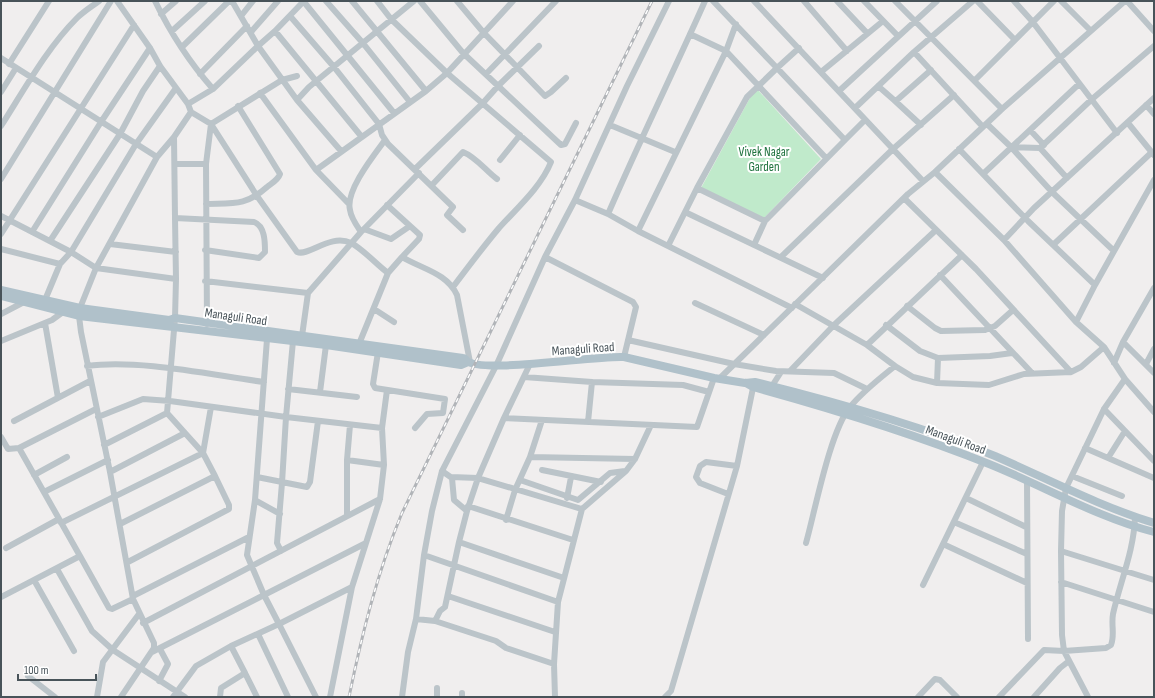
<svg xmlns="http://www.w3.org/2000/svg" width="1155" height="698" font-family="'Sofia Sans Condensed',sans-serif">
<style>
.green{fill:#c0eacb}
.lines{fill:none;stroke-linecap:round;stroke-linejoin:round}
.minor{stroke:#bbc4c9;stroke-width:6}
.major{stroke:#b0c1ca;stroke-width:8}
.rail-casing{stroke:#b1b4b8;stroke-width:3}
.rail{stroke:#fff;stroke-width:1.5;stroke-dasharray:4.5;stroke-linecap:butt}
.labels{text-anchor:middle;stroke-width:4;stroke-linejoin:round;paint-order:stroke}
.park-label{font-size:13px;fill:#20733f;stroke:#fff}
.street-label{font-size:13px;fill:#485359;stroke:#fff}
</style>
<rect width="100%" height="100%" fill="#f0eeee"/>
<path class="green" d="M757 89 821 159 764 218 701 188 751 96Z"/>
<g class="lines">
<path class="minor" d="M117 1 150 48 160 66 188 104 191 112 211 124 206 164 207 324
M155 1C170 32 190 63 213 89
M326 1 362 42 410 102
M352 1 426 91
M377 1 391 19 447 73 551 162C541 187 517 208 499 228 483 247 468 267 453 287
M420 1 463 53 561 145 565 144 576 123
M457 1 483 32 545 96 551 92 566 78
M713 1 777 68 799 48
M754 1 923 181
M804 1 847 51
M837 1 867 33
M864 1 898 36
M895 1 1002 109
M977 1 1014 39
M1014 1 1032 21 1117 133
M1061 1 1091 31
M1127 1 1154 31
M304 2 394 113
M161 14 176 1
M241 16 253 1
M290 16 334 67 379 124 382 135 388 144 453 207 447 215 463 230
M172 31 205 1
M275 31 304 1
M251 32 278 1
M690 34 726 51 826 158
M182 47 229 1
M914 52 983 127
M1 58 157 157 174 137
M9 64 49 1
M821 72 883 21
M200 74 247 26
M486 74 556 1
M297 76 282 80 211 124 257 196 297 252C309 257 330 233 351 243 363 249 377 265 388 273L402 257C422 269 447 273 457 295L470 362
M975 80 1054 1
M878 86 894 100H897L931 70
M839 91 937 1
M1 92 16 68
M260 93 316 170
M297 100 309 87 414 1
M894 100 921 125
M188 104 213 89 258 46 232 1
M1146 105 1154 114
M855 108 914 52 973 1
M1128 123 1154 155
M987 124 1011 147 1040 148 1067 178
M610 125 675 152
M1 126C24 90 47 48 77 18 83 12 91 7 99 1
M1030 130 1044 145
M845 140 765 221 697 188 747 97 777 68 845 140 865 120
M1011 147 1052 192 1114 251
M1040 148 1091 100 1154 46
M959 149 1028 221 1095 285
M341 151 297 100 258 46 275 31 361 136
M500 160 520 135
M175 164H206
M415 169 482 104 498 86 539 46
M935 172 1004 240 1076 322 1104 347 1125 379 1154 412
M983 174 1079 84
M1 179 111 1
M432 185 463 152C476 157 486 171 497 179
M904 198 976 269 1071 372
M575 200 608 214 638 231 726 51 736 24
M206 204C233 203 246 206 267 187 272 183 278 180 280 174L238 106
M349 204 316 170 426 91 447 73 513 1
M387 205 420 235 419 239 402 257
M685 212 823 278
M608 214C639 142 673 73 705 1
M1 216 71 252 96 268 176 279 175 318 167 413 104 445
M175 218 174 137 191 112
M364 229 391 239 410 226
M638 231 792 308
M32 232 101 122 150 48
M361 232C357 226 351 218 350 210 345 191 374 155 385 140
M1 234 134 25
M1004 240 1034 208 1154 98
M50 241 120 134 143 91 160 66
M110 244 176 252
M754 245 765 221
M1053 245 1152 152
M668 246 697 188
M1 249 60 264
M545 257 633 302 636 307 624 357
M781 257 893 149 954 95
M940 275 1032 373
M176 279 175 218 254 222C265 226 265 242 265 252L259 258 205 250
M205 281 308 293
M45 300 60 264 71 252 136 144 176 88
M695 303 764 335
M795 304 867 345 895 366 913 377 937 383 989 385 1024 374 1071 372 1081 367 1104 347
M907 306 935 328 941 331 985 330 995 326 1013 310
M80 308 96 268 157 157
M374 309 394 322
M1 314 24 302
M79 316 81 332 110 472 133 599 154 643V648L121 697
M1076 322 1095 285 1154 180
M45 323 58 398
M886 325 920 351 938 358 990 356 1012 353
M302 336 308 293 361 232 419 173
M628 340 734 364 776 371 834 373 867 389
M1 341 52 320 63 312
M293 341 286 417 382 428 387 390
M1123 342 1154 373
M359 344 388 273
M867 345 962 255
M378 352 373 384 375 388 445 399 443 413 427 414 415 428
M1114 363 1123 342 1154 288
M530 364 504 418 697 427 714 378
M1146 364 1154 349
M87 366C139 359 211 375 264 382
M790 371 834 325 936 230
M524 377 592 382 683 385 709 392
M719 379 908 194 935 172 1002 109 1125 1
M937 383 938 358
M772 386 781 372
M288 389 357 397
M320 392 326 345
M1104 409 1154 461
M98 417 143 399 170 401 286 417 282 483 277 543 281 551
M542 420 530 457 635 459
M14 421 90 381
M588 422 592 382
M382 428 384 465
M1 437 8 449 19 448
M1085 448 1154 478
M1108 458 1125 431
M347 460 350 425
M542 470 601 482
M442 471 452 478 454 500 467 511 478 478 504 418
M110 472 185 433
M34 475 67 457
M1072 476 1122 496
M257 477 307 487 310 482 318 421
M451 477 478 478 582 509
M520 480 578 500 610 473 625 471
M1027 481 1028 639
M44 492 108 460
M728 494 700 483 696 477 700 466 706 462 737 466
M567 498 571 477
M966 498 1026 527
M255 500 267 339
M468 506 573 540
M467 511 459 542 564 578
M280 514 255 500 247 555 264 595 364 544
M506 520 515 490 530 457
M954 522 1027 554
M61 523 203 453 211 407
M120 524 215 476 203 453 167 413
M806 543C815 511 830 431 850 407 863 391 879 379 895 366
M943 544 1027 583
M6 548 59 519
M1061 551 1154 580
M424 555 558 602
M80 556 19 448 96 409
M128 562 229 509V505L215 476
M57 569 92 631 113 650 185 697
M34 580 74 651
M1061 582 1154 612
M923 585 983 462
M133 596 249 537
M448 596 555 632
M1 597 80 556 109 608 112 609 133 599
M416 619 435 621 440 611 445 607 459 542
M435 621 496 641 506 648 554 664
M143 623 380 499
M258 634 288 697
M152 652 264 595 279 624 231 646 245 673 221 688 220 697
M245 673 257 697
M28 676 55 697
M159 681 168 664 160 649
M97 697 103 662 139 614
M173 697 196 666 231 646
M316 697 279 624 352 587 380 499 384 465 347 460V516
M330 697 352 587
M402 697 408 652 416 619 424 555 432 511 442 471 496 366 545 257 575 200 627 86 669 1
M437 697V688
M462 697V693
M555 697 554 664 558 602 582 509 626 471 635 459 651 425
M665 697 671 691 737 466 754 383
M918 697 935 679 940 680 957 697
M999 697 1044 650 1064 651 1106 648 1111 645C1115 635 1111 625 1113 614 1120 582 1134 551 1135 517
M1034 697 1060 668 1069 661
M1088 697 1064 651 1062 635 1061 551 1062 511 1066 488 1104 409 1125 379"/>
<path class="major" d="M1 290 80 308 169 320 175 318 463 358C465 358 466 360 467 361 483 374 597 355 624 357L714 378 745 383 755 382C836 402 918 425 995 456 1048 479 1099 506 1154 523
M1 296 79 316 326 345 461 365 468 362
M746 383 753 387C833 409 912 433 989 464 1044 486 1096 517 1154 532"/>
<g class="rail-casing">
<path id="rail" d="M349 697C362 634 377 573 402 513L652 1"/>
</g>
<use href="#rail" class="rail"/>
</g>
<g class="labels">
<g class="park-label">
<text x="764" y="156">Vivek Nagar<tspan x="764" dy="15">Garden</tspan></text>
</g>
<g class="street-label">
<text transform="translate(236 316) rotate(8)" y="5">Managuli Road</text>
<text transform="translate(583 348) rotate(-4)" y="5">Managuli Road</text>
<text transform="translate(956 439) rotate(20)" y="5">Managuli Road</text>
</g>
</g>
<rect width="1155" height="698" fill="none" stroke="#485359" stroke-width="4"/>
<path d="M18 674v6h78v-6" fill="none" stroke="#485359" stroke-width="2"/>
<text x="24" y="674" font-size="12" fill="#485359" stroke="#ffffff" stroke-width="3" paint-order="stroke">100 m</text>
</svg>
